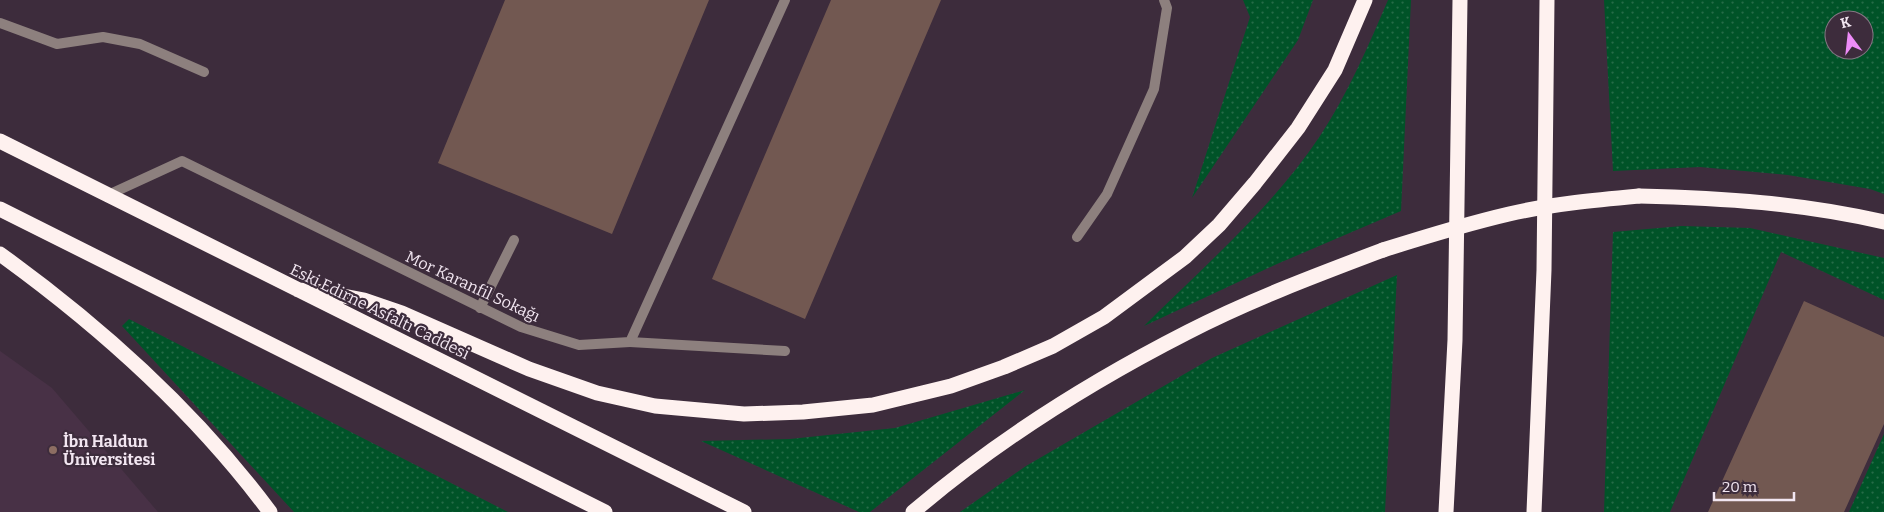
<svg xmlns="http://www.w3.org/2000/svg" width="1884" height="512" font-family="Bitter,serif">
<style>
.built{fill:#483146}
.grass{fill:url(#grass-dots);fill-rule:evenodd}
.building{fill:#725851}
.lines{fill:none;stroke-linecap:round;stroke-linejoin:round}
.lane{stroke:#8d807e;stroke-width:10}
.street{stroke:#8d807e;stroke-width:10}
.highway{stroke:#fef1ef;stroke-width:15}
.highway-bridge{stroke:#fef1ef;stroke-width:15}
.education-dot{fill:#8d6e63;stroke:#3d2c3c;stroke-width:2}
.labels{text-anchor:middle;stroke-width:4.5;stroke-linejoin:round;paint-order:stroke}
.street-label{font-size:16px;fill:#f2e6f1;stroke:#3d2c3c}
.poi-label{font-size:16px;font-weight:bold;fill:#f2e6f1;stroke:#3d2c3c;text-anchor:start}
</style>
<defs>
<pattern id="grass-dots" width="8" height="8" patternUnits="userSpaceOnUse" patternTransform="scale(1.25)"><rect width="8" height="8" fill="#005328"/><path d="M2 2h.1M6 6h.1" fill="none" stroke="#266c48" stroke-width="1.8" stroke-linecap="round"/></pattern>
</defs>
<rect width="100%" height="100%" fill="#3d2c3c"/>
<path class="built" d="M0 351 52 388 158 512H0Z"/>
<path class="grass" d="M1243 0H1313L1298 40 1192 198 1250 17Z
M1388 0H1411L1401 211 1277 264 1144 326C1204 266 1273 207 1320 136 1348 93 1368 47 1388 0Z
M1604 0H1884V194L1870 189 1788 175 1700 167 1613 171ZM1834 20H1864V50H1834Z
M1682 226 1750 228 1884 258V300L1781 252 1670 512H1604L1613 232Z
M1397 275 1385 512H960L1026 466 1212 358Z
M129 319 508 512H294L122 326Z
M1025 390 870 512H859L701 441 790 439 895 428Z
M1884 434V512H1849Z"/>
<path class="building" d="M505 0H709L612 234 438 163Z
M831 0H941L805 319 712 279Z
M1804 301 1884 337V424L1844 512H1708Z"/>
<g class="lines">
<path class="lane" d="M0 23 57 44 103 37 140 44 204 72
M1077 237 1107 194 1154 89 1167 8 1164 0
M480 308 514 240
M630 342 785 351"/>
<path class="street" d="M108 195 182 161 521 327 579 345 630 342 785 0"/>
<path class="highway" d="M0 141 744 512
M1639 196C1723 198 1802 203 1884 222
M0 209 605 512
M0 254C101 327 195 411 270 512
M298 290 323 292 364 300 402 313 529 369 597 393 655 406 744 414 803 412 873 405 951 386 1004 367 1053 346 1104 317 1185 257 1219 225 1255 183 1298 128 1335 70 1365 0
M913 512C996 441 1090 382 1188 332 1250 300 1317 275 1383 250
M1446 512 1455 340 1460 0
M1534 512 1544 270 1547 0"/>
<path class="highway-bridge" d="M1383 250C1424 237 1466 224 1509 214 1552 204 1595 200 1639 196"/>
</g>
<circle class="education-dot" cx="53" cy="450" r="5"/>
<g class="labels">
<g class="street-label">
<text transform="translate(473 286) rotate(25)" y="6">Mor Karanfil Sokağı</text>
<text transform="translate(380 311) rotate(26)" y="6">Eski Edirne Asfaltı Caddesi</text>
</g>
<g class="poi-label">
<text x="63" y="447">İbn Haldun<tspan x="63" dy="18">Üniversitesi</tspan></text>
</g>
</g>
<g transform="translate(1849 35) rotate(345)"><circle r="24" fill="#3d2c3c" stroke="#857684"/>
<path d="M0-4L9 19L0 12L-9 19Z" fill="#ee8cf8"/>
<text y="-8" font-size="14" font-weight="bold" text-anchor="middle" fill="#f2e6f1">K</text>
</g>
<path d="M1714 492v8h80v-8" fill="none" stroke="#f2e6f1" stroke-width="2.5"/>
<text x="1722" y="492" font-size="15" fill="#f2e6f1" stroke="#3d2c3c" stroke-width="4" paint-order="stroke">20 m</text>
</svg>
